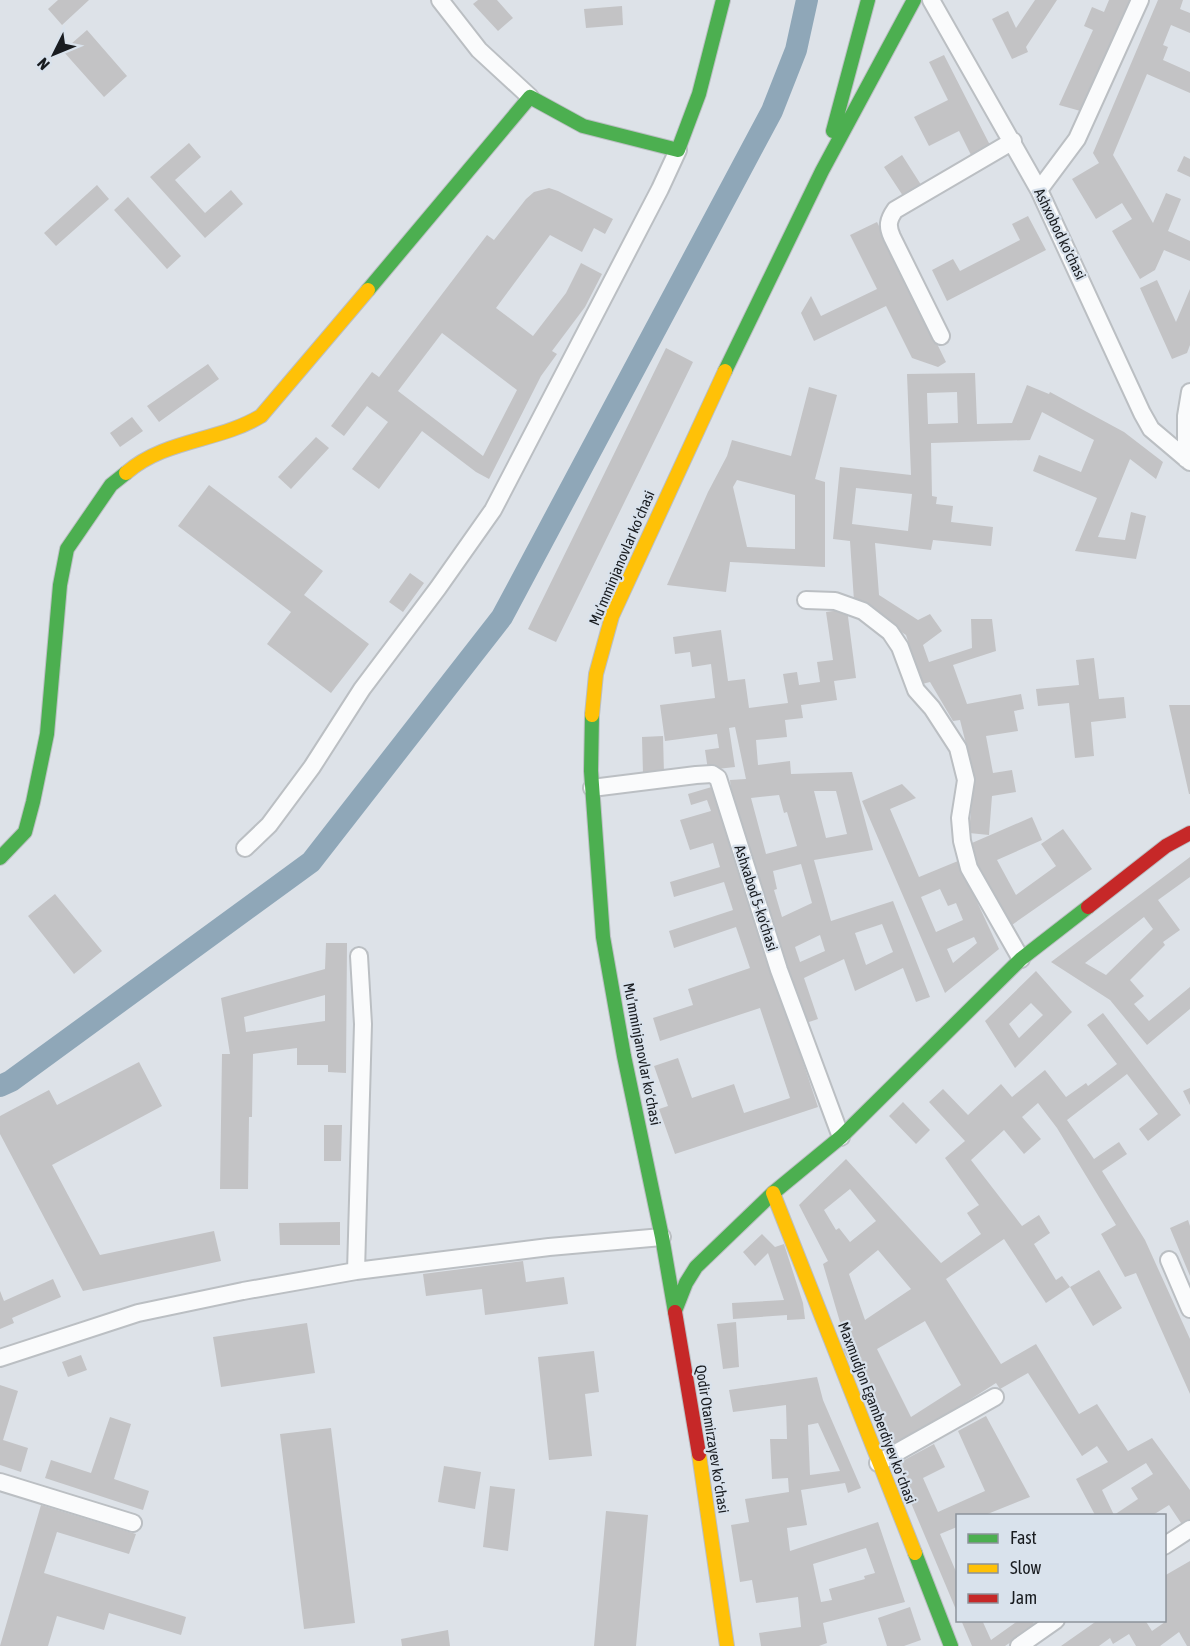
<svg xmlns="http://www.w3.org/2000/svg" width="1190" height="1646" font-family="'Asap Condensed',sans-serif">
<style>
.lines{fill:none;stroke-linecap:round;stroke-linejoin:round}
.canal{stroke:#8fa7b8;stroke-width:22}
.building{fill:#c3c3c5;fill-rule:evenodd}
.street-casing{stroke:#bbbfc3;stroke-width:20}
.fast-casing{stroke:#bbbfc3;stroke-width:16}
.slow-casing{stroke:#bbbfc3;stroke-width:16}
.jam-casing{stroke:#bbbfc3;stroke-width:16}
.street{stroke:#fafbfc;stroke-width:16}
.fast{stroke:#4caf50;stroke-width:14}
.slow{stroke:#ffc107;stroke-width:14}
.jam{stroke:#c62828;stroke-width:14}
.labels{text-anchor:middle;stroke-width:4.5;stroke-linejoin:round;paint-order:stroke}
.street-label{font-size:15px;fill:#191c20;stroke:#d9e2ec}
</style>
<rect width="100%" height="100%" fill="#dde2e8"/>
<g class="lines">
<path class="canal" d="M0 1086 11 1081 311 862 502 617 772 111 796 50 807 0"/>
</g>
<path class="building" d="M58 0H89L62 25 48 9Z
M478 0H497L513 18 498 31 473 4Z
M1035 0H1057L1026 47 1028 52 1012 59 992 19 1008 11 1016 28Z
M1109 0H1133L1084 112 1059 105 1093 30 1084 26 1092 7 1104 12Z
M1158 0H1183L1180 9 1190 13V33L1171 25 1163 45 1168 47 1163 60 1190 72V93L1147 74 1113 155 1153 223 1166 193 1181 199 1168 231 1190 241V261L1164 250 1155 270 1140 279 1112 231 1132 219 1122 203 1096 219 1072 179 1099 163 1093 153Z
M622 6 623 25 586 28 584 9Z
M87 30 127 76 104 97 63 51Z
M944 55 993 151 974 161 959 131 929 146 914 117 948 100 929 62Z
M189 143 201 157 175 180 205 213 231 190 243 204 205 238 150 177Z
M902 155 925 191 907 202 884 167Z
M1184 156 1190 159V177L1177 171Z
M97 185 109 199 56 246 44 233Z
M549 188 558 191 613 219 605 234 594 228 582 252 550 235 496 308 533 336 566 293 581 263 602 274 585 307 552 351 557 354 541 376 489 479 476 472 422 431 379 489 352 469 388 422 367 406 344 436 331 426 372 372 379 377 487 235 494 240 526 199 534 192ZM442 333 517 390 483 456 398 391Z
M128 197 181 256 167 269 114 210Z
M1028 216 1046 250 947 301 932 270 953 259 960 271 1020 240 1012 224Z
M877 222 946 362 938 367 912 358 886 306 814 341 801 313 811 296 821 316 877 289 850 235Z
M1157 280 1176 322 1190 289V345L1187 353 1172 359 1140 288Z
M666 348 693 362 556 642 528 629Z
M208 364 219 379 159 422 147 406Z
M975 373 977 424 1012 423 1027 385 1049 394 1050 392 1124 432 1163 462 1156 479 1130 459 1098 537 1125 540 1131 512 1146 516 1136 559 1075 551 1097 498 1033 471 1039 455 1081 472 1094 440 1042 412 1030 440 931 443 932 496 937 497 936 504 953 506 951 522 993 527 991 546 933 540 931 550 875 543 879 595 918 620 930 614 942 631 923 645 929 662 972 648 971 619H992L996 651 953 665 967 704 1021 694 1024 709 1014 711 1018 731 986 736 993 773 1012 770 1016 792 992 796 989 835 969 833 974 776 960 720 953 721 930 682 922 684 906 635 854 601 850 541 833 539 840 467 911 475 907 374ZM957 392 958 423 928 424 927 393ZM856 488 912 494 908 531 852 524Z
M809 387 837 395 815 479 825 482V567L730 562 726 592 667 585 708 492 727 456 732 440 791 456ZM737 480 795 495V549L747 547 733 487Z
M132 417 143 431 120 447 110 433Z
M316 437 329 448 291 489 278 477Z
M209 485 323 571 304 595 369 644 331 693 267 644 291 612 178 526Z
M410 573 424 583 403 612 389 602Z
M847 609 856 678 834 681 837 700 801 705 803 718 785 720 787 737 756 740 758 765 790 761 791 774 852 772 873 850 814 860 831 921 893 901 930 997 916 1002 903 968 855 991 844 959 804 978 818 1019 803 1024 732 800 730 780 746 779 735 727 729 728 735 767 708 770 705 750 719 748 717 734 665 741 660 705 715 698 711 664 692 667 690 652 675 654 673 637 721 630 728 681 745 679 749 708 788 703 783 674 797 672 799 685 820 682 817 662 833 660 826 612ZM814 791H836L847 834 826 838ZM779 795 784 813 787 812 797 846 766 854 751 798ZM801 864 812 903 782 917 774 890 777 889 773 871ZM882 924 893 952 866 965 855 933ZM820 935 825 951 800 962 795 947Z
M1094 658 1099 699 1124 697 1126 718 1091 722 1094 756 1075 758 1069 703 1038 706 1036 689 1079 685 1076 660Z
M1169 705H1190V794H1189Z
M663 736 664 774H643L642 737Z
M902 784 916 798 890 809 919 877 958 861 999 949 945 993 862 801ZM940 889 948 906 956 903 963 920 936 932 921 897ZM974 937 977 943 953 963 947 949Z
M715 786 741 877 818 1107 675 1154 659 1109 668 1106 654 1066 678 1058 692 1098 734 1084 744 1113 790 1098 760 1008 660 1041 653 1018 693 1005 688 989 750 968 736 927 674 948 669 931 733 910 724 882 674 897 670 882 720 867 713 843 690 850 680 820 711 811 707 800 691 805 688 794Z
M1032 817 1042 840 997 860 1016 895 1056 866 1041 844 1063 829 1092 869 1009 927 965 846Z
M1190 857V877L1158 900 1180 930 1163 942 1165 945 1130 980 1144 996 1134 1004 1149 1021 1190 987V1009L1147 1045 1110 1000 1051 962ZM1144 917 1153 929 1106 975 1085 963Z
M55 894 102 951 74 974 28 916Z
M326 943H347L346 1073 328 1072V1065H297V1048L253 1054 252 1117H249L248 1189H220L222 1054H230L221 998 325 969ZM325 995V1021L246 1032 244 1017Z
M1036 971 1072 1012 1015 1068 985 1021ZM1031 1003 1043 1015 1019 1038 1009 1024Z
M1103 1013 1181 1115 1148 1141 1139 1129 1158 1114 1127 1074 1067 1120 1094 1159 1119 1142 1127 1154 1102 1171 1145 1240 1190 1339V1394L1136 1273 1125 1277 1101 1234 1116 1225 1057 1128 1038 1103 1022 1117 1041 1139 1024 1154 1004 1130 971 1160 1022 1226 1039 1215 1050 1233 1034 1244 1056 1280 1062 1276 1070 1287 1046 1303 1004 1239 946 1279 1001 1364 1036 1344 1079 1414 1097 1404 1128 1451 1152 1438 1190 1490V1521L1183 1526 1169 1505 1153 1515H1095L1076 1479 1108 1462 1097 1446 1082 1456 1028 1373 1000 1389 996 1383 893 1449 843 1349 847 1346 823 1264 828 1261 799 1205 846 1159 941 1263 981 1234 967 1213 979 1205 945 1158 965 1141 929 1102 943 1089 968 1115 1001 1084 1012 1097 1045 1070 1066 1097 1086 1083 1088 1086 1117 1064 1087 1025ZM850 1189 876 1221 850 1242 839 1228 836 1230 824 1210ZM878 1250 911 1289 865 1320 849 1274ZM925 1321 961 1385 911 1417 877 1349ZM1146 1463 1153 1474 1131 1488 1138 1499 1114 1515 1102 1490Z
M139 1062 162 1106 52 1165 100 1255 214 1231 221 1261 83 1291 0 1134V1116L49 1090 57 1105Z
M1190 1088V1105L1183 1091Z
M903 1102 930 1130 916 1144 889 1116Z
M324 1125H342L341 1161H324Z
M1188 1220 1190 1226V1276L1170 1228Z
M340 1222V1245H280L279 1223Z
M762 1234 775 1247 784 1244 803 1303 805 1319 787 1320V1315L733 1319 732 1303 784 1300 768 1253 755 1266 743 1252Z
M523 1261 526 1282 564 1277 568 1304 485 1315 482 1289 426 1296 423 1274Z
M1099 1270 1122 1308 1093 1326 1070 1287Z
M53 1279 61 1297 12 1318 14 1323 0 1329V1291L4 1301Z
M736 1322 739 1367 723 1369 717 1324Z
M307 1323 315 1373 221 1387 213 1337Z
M594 1351 599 1392 585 1394 592 1456 549 1460 538 1357Z
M81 1355 87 1370 68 1377 62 1362Z
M817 1377 823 1400 861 1488 848 1493 845 1483 801 1490 807 1525 787 1528 790 1551 878 1522 905 1602 823 1623 827 1643 819 1646H761L759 1633 801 1627 798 1597 756 1603 752 1580 740 1582 731 1525 749 1522 745 1499 789 1492 788 1478 772 1479 770 1439H787L786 1405 733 1412 729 1390ZM818 1423 840 1471 810 1475 808 1425ZM866 1548 875 1573 864 1576 865 1579 829 1589 832 1600 821 1602 813 1564Z
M0 1385 18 1391 3 1440 28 1448 21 1472 0 1465Z
M986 1416 1030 1497 985 1515H957V1527L940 1534 957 1574V1612L895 1465 934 1444 945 1467 923 1478 938 1512 985 1491 958 1431Z
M110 1417 131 1424 114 1479 149 1491 143 1510 45 1478 51 1460 91 1473Z
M331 1428 355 1623 304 1629 280 1434Z
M444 1466 481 1472 475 1509 438 1502Z
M490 1486 515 1489 508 1551 483 1547Z
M41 1505 136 1534 129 1554 57 1532 44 1573 186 1617 181 1635 109 1613 104 1630 57 1616 48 1646H0Z
M606 1511 648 1515 636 1646H594Z
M1190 1561V1646H1187L1179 1632 1160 1646H1136L1129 1634 1113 1644 1110 1638 1099 1646H1061L1098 1620H1145L1152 1631 1165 1622 1164 1576Z
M910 1607 921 1640 904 1646H887L878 1618Z
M961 1620H982L991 1640 1019 1620H1032L1035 1626 1005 1646H972Z
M448 1630 450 1646H402L401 1639Z"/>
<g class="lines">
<g class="street-casing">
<path id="street" d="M440 0 479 50 530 97
M931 0 1039 190 1142 413 1151 429 1190 462
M1039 190 1077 139 1140 0
M941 336 892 237C887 226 888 220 895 210L1013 141
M1186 459V416L1190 392
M806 600 835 601 863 611 890 632 900 647 916 690 932 708 958 748 966 780 960 818 962 841 969 868 1021 959
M592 788 696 775 712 774 718 778 779 970 841 1137
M245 848 269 825 312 767 362 689 438 588 493 510 660 189 678 150
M1169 1260 1190 1309
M356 1271 363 1024 359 956
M0 1358 138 1313 243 1291 356 1271 549 1247 662 1237
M878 1463 995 1397
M0 1482 133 1523
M1164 1546 1190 1529
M1019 1646 1056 1620"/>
</g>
<g class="fast-casing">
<path id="fast" d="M833 131 868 0
M368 290 530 97 583 126 678 150 699 94 723 0
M725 371 822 171 914 0
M592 715 591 771 603 937 624 1056 662 1237 675 1312
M0 858 25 832 33 802 47 734 60 585 67 549 111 485 126 473
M675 1311 686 1283 696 1267 773 1193 841 1137 1021 959 1088 907
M915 1553 951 1646"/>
</g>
<g class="slow-casing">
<path id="slow" d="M126 473C165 439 218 442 261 416L368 290
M592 715 596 674 612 616 725 371
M773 1193 915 1553
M699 1454 727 1646"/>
</g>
<g class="jam-casing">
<path id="jam" d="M1088 907 1166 846 1190 833
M675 1312 699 1454"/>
</g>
<use href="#street" class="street"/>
<use href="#fast" class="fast"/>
<use href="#slow" class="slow"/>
<use href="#jam" class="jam"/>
</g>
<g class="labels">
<g class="street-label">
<text transform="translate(1060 234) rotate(64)" y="5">Ashxobod ko'chasi</text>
<text transform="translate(622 558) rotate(-67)" y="5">Mu’mminjanovlar ko‘chasi</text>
<text transform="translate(756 898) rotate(72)" y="5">Ashxabod 5-ko'chasi</text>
<text transform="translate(642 1054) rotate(79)" y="5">Mu’mminjanovlar ko‘chasi</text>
<text transform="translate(877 1413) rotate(69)" y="5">Maxmudjon Egamberdiyev koʻchasi</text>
<text transform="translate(712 1439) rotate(81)" y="5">Qodir Otamirzayev koʻchasi</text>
</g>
</g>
<rect x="956" y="1514" width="210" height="108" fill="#d9e2ec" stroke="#8c939a" stroke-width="1.5"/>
<rect x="968" y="1534" width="30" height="9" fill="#4caf50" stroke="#8c939a" stroke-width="1.5"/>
<text x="1010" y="1544" font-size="18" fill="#191c20">Fast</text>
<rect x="968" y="1564" width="30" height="9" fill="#ffc107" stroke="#8c939a" stroke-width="1.5"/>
<text x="1010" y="1574" font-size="18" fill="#191c20">Slow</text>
<rect x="968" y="1594" width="30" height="9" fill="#c62828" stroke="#8c939a" stroke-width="1.5"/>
<text x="1010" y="1604" font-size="18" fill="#191c20">Jam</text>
<g transform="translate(54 54) rotate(227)" stroke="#d9e2ec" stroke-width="4.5" paint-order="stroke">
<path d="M0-4.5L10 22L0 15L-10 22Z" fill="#191c20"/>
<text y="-9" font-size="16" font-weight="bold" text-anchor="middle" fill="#191c20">N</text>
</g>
</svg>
